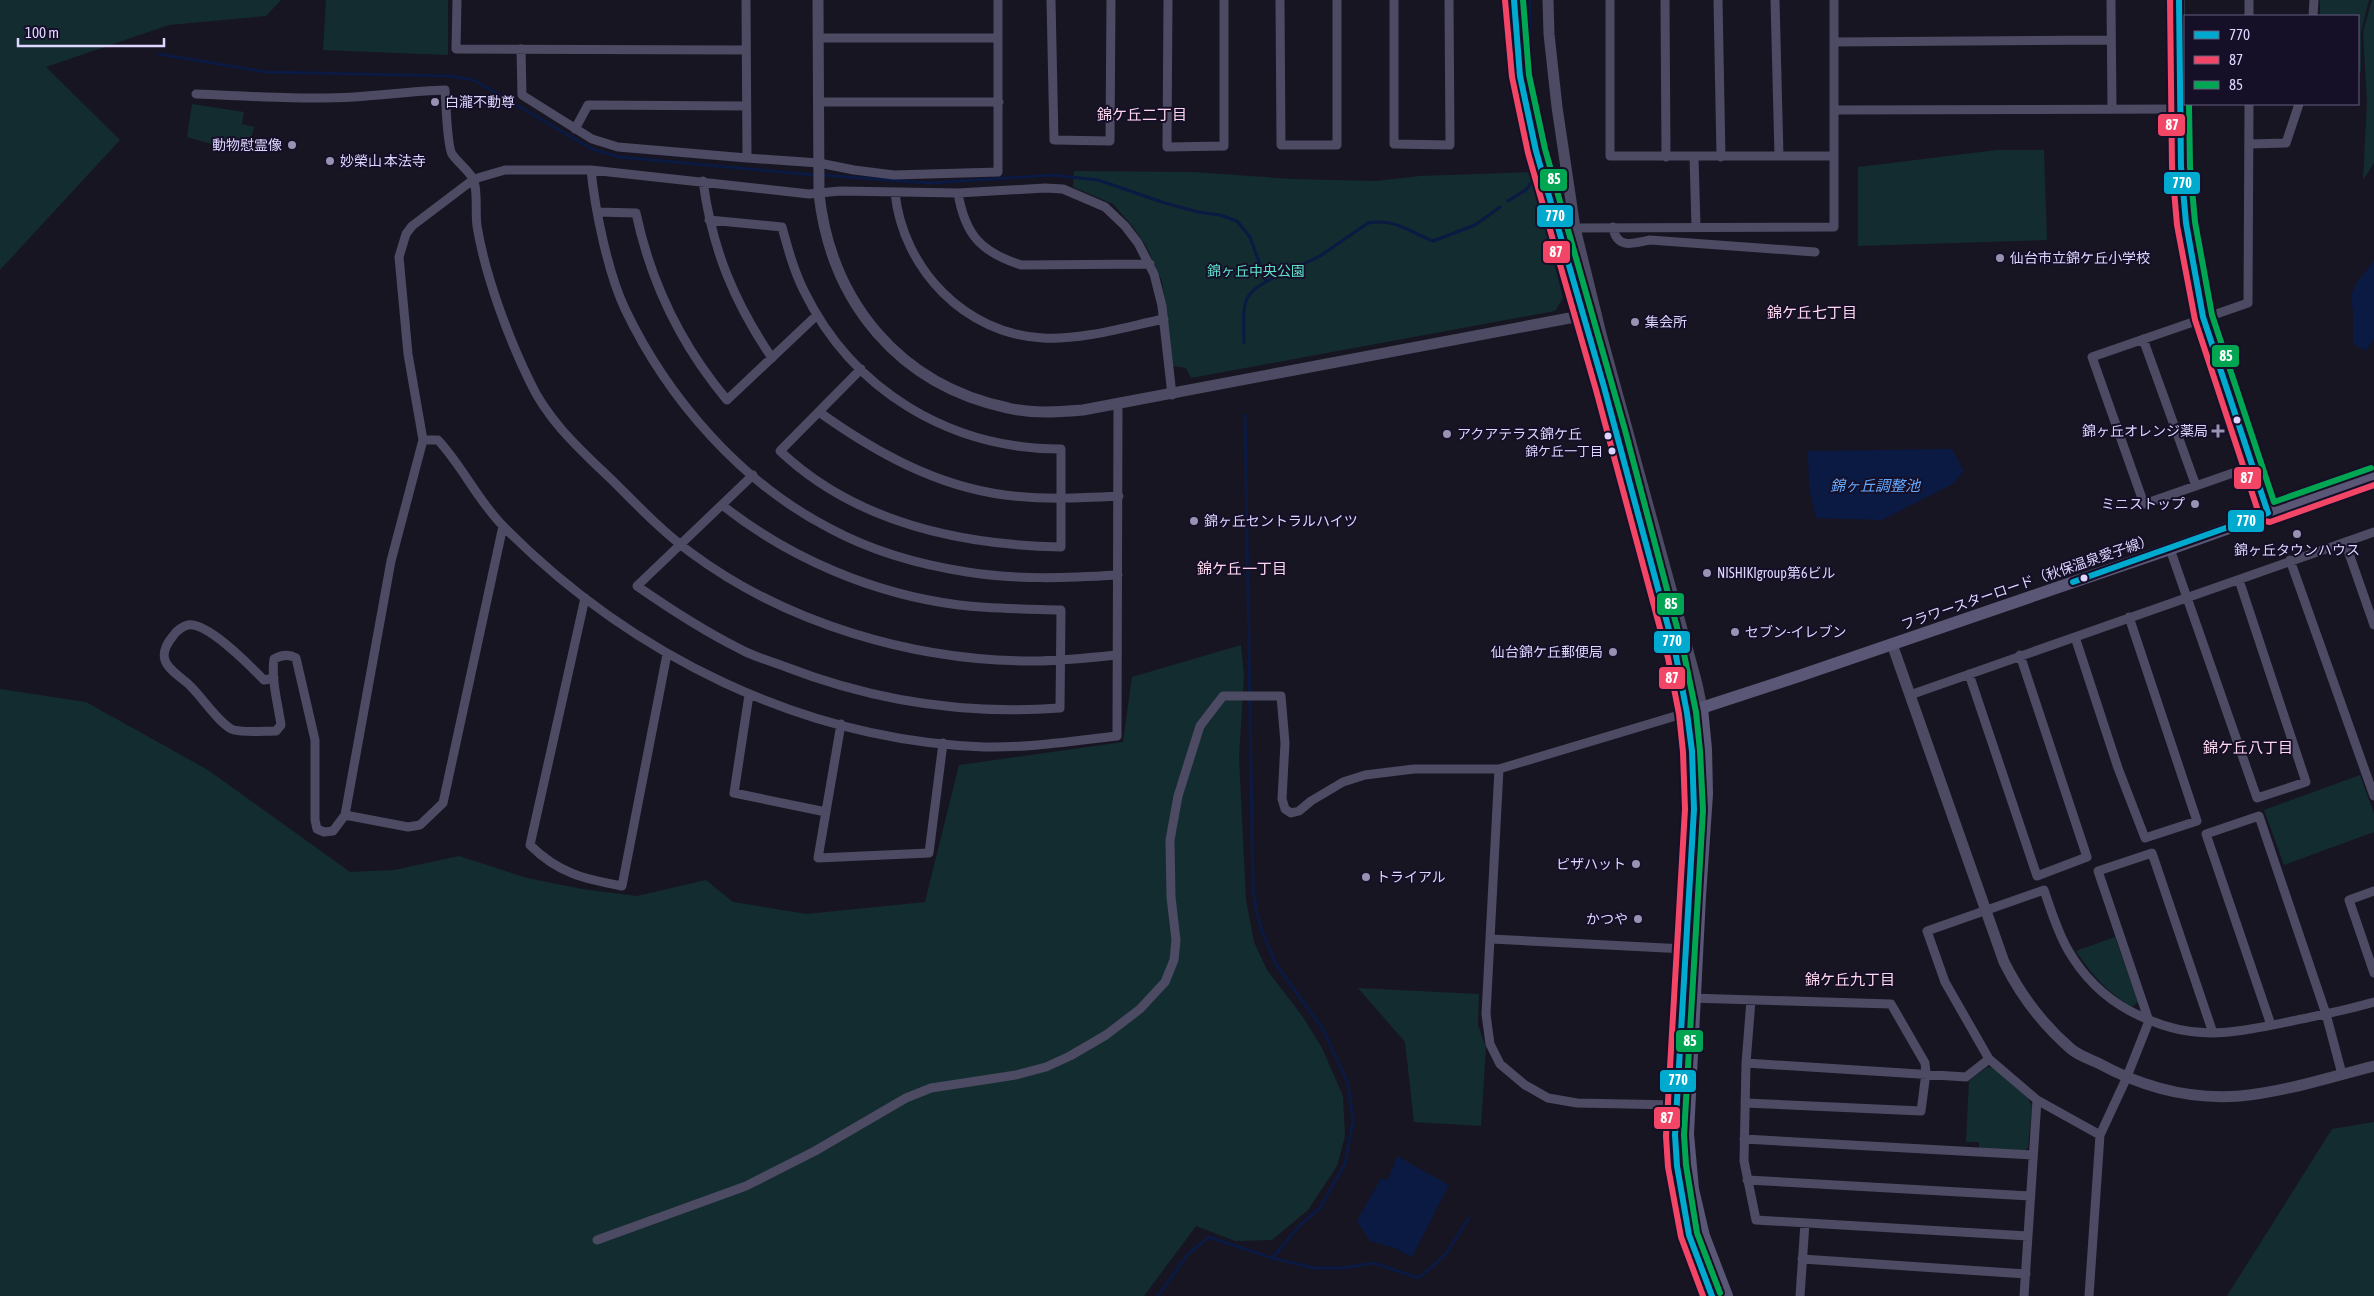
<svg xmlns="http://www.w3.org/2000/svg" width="2374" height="1296" font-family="'Asap Condensed','Noto Sans JP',sans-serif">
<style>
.green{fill:#132c30}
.water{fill:#0a1a43}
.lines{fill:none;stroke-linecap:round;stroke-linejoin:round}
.stream{stroke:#0a1a43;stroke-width:3}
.minor{stroke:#4d4a63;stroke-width:9}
.tertiary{stroke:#4d4a63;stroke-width:11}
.secondary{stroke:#5a5675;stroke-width:12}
.bus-1-casing{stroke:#150f28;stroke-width:10}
.bus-2-casing{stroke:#150f28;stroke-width:10}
.bus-3-casing{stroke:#150f28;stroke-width:10}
.bus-1{stroke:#00a9ce;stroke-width:6}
.bus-2{stroke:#f34667;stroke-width:6}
.bus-3{stroke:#00a651;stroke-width:6}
.poi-dot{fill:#9992b2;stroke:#150f28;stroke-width:2}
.bus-dot{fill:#ded6ff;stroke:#150f28;stroke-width:2}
.labels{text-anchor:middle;stroke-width:4;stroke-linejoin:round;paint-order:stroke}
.bus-label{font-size:13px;fill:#ded6ff;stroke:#150f28;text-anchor:end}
.poi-label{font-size:14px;fill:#ded6ff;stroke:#150f28;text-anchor:start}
.park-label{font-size:14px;fill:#5fe2cc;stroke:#150f28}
.street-label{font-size:14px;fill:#ded6ff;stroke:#150f28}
.neighbourhood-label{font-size:15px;fill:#ffd8ed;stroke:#150f28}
.water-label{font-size:15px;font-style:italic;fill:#64aaff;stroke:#150f28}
.line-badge{stroke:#150f28;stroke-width:2}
.badge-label{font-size:14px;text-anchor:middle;font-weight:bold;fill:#fff}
</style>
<rect width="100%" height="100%" fill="#181522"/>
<path class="green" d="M0 0H281L266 16 169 25 46 67 120 140 0 270Z
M326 0H448V55L323 50Z
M2320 0H2369L2361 32V71L2358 73V16H2320Z
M2372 0H2374V163L2363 180 2367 102 2363 32Z
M192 104 244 112 242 124 254 127 247 154 187 137Z
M1997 150H2044L2047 240 1858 246V167Z
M1074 171 1193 172 1292 179 1376 181 1420 176 1531 172 1563 298 1555 311 1191 378 1186 368 1173 366 1162 281 1146 246 1134 228 1113 204 1073 187Z
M1241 645 1244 675 1239 758 1246 900 1254 942 1267 970 1303 1017 1322 1048 1343 1096 1345 1136 1337 1166 1308 1210 1272 1240 1235 1241 1196 1226 1144 1296H0V689L86 702 208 770 350 872 394 870 459 856 527 878 582 889 637 896 706 880 733 902 806 914 925 902 959 765 1123 742 1132 677Z
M2360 775 2374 813V832L2284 865 2264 810Z
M2115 937 2138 1002 2132 1007C2108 993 2091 974 2076 951Z
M1358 988 1479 994 1478 1025 1486 1048 1481 1126 1414 1122 1405 1042Z
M1987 1067 1995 1068 2027 1097 2032 1106 2028 1148 2023 1152 1979 1150V1142H1966L1969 1081Z
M2374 1122V1296H2227L2332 1129Z"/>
<path class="water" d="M2374 261V339L2366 351 2353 344V312L2351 296 2356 283Z
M1952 449 1964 471 1953 484 1882 520 1816 518 1809 488 1808 451Z
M1397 1156 1449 1185 1412 1257 1395 1248 1370 1241 1357 1221 1381 1178 1388 1180Z"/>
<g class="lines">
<path class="stream" d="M1530 0 1529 62 1548 151 1547 154
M159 54 266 72 450 76 474 80 592 149 619 157 815 175
M821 175 930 183 1053 175 1098 180 1165 203 1198 212 1220 215 1237 221 1250 237 1266 281
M1508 201 1527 189 1530 184
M1297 267 1320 256 1368 223C1396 218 1409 232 1433 241L1475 225 1500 207
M1244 343C1243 294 1241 294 1285 272
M1272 1258 1314 1268H1343L1373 1263 1419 1278 1445 1255 1469 1218
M1158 1296 1188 1254 1209 1237 1272 1258 1301 1224 1320 1208 1345 1164 1353 1120 1348 1084 1323 1029 1277 966 1264 937 1257 914 1253 889 1245 415"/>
<path class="minor" d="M457 0 456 49 746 50
M746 0 747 158 819 163 854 170 894 175 998 172V0
M1051 0 1054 140 1110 141 1111 0
M1168 0 1167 147 1224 146V0
M1280 0 1281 145H1337V0
M1394 0V144L1450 145 1449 0
M1610 0V156H1833
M1665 0 1666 157
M1718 0 1721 157
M1775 0 1779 156
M2111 0 2112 109
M2249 16V0
M2313 16 2314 0
M819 38H998
M1834 42 2111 40
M521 49 522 95 592 139 618 147 747 158
M196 94C248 96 301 100 354 97 384 95 415 91 445 90 446 102 447 146 452 154 458 163 470 171 474 181 478 195 475 211 477 226 485 275 508 337 530 382 549 423 584 453 616 484 640 508 663 532 690 552 785 623 913 661 1032 661 1060 661 1088 658 1116 655
M818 102H999
M2249 104 2248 303 2092 357 2144 504 2253 466
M1834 110 2180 109
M575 129 588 105 746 106
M2249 144 2286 143 2299 104
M1694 157 1696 226
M591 170C595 210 608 273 625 309 668 399 741 483 831 529 872 551 922 565 967 572 1017 580 1067 578 1118 575
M703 181C712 249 734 302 772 358
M895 193C903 269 965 334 1043 338 1083 340 1125 327 1164 319
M958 193C965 235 981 252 1021 265L1150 264
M597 212 636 213C651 284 681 345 727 400L817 315
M709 220 782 227C788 249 794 271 804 291 853 391 950 449 1061 449V547C960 545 855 522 780 451L861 369
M1613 227C1616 249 1633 244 1650 240L1815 252
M1575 228 1834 227V0
M2143 339 2196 486
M819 412C875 452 936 486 1005 495 1043 500 1081 498 1119 496
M423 440H438C463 467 478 501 504 527 631 655 802 740 984 747 1028 748 1073 741 1117 736L1118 404
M722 505C789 558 873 594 959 605 993 609 1027 609 1061 610L1060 708C966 715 874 701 786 667 771 661 754 657 740 649 704 631 670 609 637 586L753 475
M2345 542 2374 625
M2170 549 2257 798 2306 782 2239 580
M2290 560 2374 796
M585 598 530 845C558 873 584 879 622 886L667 654
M2075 637 2118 768 2145 838 2197 821 2129 617
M1969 674 2037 876 2087 857 2020 655
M274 678 264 680C251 667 208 622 188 625 183 626 176 631 173 636 168 642 162 651 165 660 167 668 179 676 186 682 199 692 220 726 234 730 246 733 263 731 276 731L281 725C278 704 271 680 274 659 281 655 289 654 296 658L315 740V820L317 829 324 832 333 831 345 815 391 561 423 440 408 354 399 257 406 234 412 226 474 179 505 170H591L809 194 840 191 958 193 1045 188 1063 189 1105 207 1125 226 1138 243 1154 274 1162 306 1172 395
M749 695 734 793 826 812
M1910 695 2374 532
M841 724 818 858 929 853 943 743
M345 815 408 827 420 825 443 803 503 526
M2374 891 2349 900 2374 973
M1491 939 1685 949
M1690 998 1891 1004 1925 1063 1926 1073 1921 1111 1745 1103
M1751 1000 1746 1063 1744 1161 1756 1220 2028 1236
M2271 1025 2206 834 2259 816 2326 1014 2342 1074
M1746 1063 1966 1077 1989 1059
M1676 1105 1577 1103 1548 1098 1525 1085 1500 1064 1490 1044 1486 1014 1499 769 1689 712
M2100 1135 2037 1100 1989 1059 1945 982 1927 931 2044 890C2051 910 2057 931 2068 950 2083 976 2104 997 2130 1011 2190 1043 2228 1034 2292 1021 2320 1015 2347 1010 2374 1002
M1744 1139 2033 1155
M1747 1180 2030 1196
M597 1240 746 1186 815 1151 906 1098 931 1088 1016 1075 1046 1067 1070 1056 1106 1035 1140 1009 1165 982 1174 960 1176 940 1171 897 1170 840 1178 796 1200 726 1223 696H1281L1285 743 1282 799 1285 809 1291 813 1299 811 1311 801 1343 782 1365 775 1414 769H1499
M1802 1259 2026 1274
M1800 1296 1805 1223
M2024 1296 2037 1100
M2089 1296 2100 1135 2126 1079 2149 1021 2098 871 2152 853 2213 1033"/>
<path class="tertiary" d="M818 0 819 194C831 302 899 385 1008 408 1033 414 1058 412 1083 410L1596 313
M1514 0C1514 103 1552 200 1580 298 1613 417 1644 537 1676 656L1689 712
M1548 0 1549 34 1557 107 1575 228 1602 338 1697 684 1702 708
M2179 0 2181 167 2186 223 2203 317 2268 513
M1892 644 2004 962C2021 996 2042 1024 2071 1049 2078 1055 2089 1059 2098 1063 2142 1087 2189 1100 2240 1096 2285 1092 2330 1077 2374 1066"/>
<path class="secondary" d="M1702 708 1706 749 1707 794 1700 896 1688 1134 1693 1189 1704 1236 1727 1296
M1712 1296 1689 1235 1677 1166 1675 1135 1694 809V768L1689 712 1799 676 2170 549 2374 476"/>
<g class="bus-1-casing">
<path id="bus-1" d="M1514 0 1520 76 1536 151 1604 387 1676 656 1687 713 1692 751 1694 809 1675 1135 1677 1166 1689 1235 1712 1296
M2073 582 2268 513 2203 317 2186 223 2181 167 2179 0"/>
</g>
<g class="bus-2-casing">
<path id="bus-2" d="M1505 0 1512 77 1528 153 1596 390 1668 658 1679 714 1683 752 1685 809 1666 1136 1668 1167 1681 1237 1703 1296
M2170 0 2172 167 2177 225 2195 320 2260 517 2264 521 2270 522 2374 485"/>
</g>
<g class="bus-3-casing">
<path id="bus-3" d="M1523 0 1529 75 1545 149 1625 430 1684 654 1696 712 1700 751 1703 810 1684 1135 1686 1165 1697 1233 1720 1293
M2189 104 2190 167 2195 222 2212 315 2274 502 2371 468"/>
</g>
<use href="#bus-1" class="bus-1"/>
<use href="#bus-2" class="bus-2"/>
<use href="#bus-3" class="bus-3"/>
</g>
<g class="poi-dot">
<circle cx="435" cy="102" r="5"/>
<circle cx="292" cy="145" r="5"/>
<circle cx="330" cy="161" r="5"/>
<circle cx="2000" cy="258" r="5"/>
<circle cx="1635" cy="322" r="5"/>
<path d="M2215.5 423.5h5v5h5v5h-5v5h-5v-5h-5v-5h5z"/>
<circle cx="1447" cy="434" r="5"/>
<circle cx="2195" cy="504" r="5"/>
<circle cx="1194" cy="521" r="5"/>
<circle cx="2297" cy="534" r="5"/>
<circle cx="1707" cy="573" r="5"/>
<circle cx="1735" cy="632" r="5"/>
<circle cx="1613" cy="652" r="5"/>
<circle cx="1636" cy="864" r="5"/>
<circle cx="1366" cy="877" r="5"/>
<circle cx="1638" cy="919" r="5"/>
</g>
<g class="bus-dot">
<circle cx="2237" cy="420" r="4.5"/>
<circle cx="1608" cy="436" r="4.5"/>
<circle cx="1612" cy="451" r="4.5"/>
<circle cx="2084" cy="578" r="4.5"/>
</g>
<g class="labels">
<g class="bus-label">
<text x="1603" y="456">錦ケ丘一丁目</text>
</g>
<g class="poi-label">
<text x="445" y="107">白瀧不動尊</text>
<text x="282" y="150" text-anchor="end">動物慰霊像</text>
<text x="340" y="166">妙榮山 本法寺</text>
<text x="2010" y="263">仙台市立錦ケ丘小学校</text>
<text x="1645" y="327">集会所</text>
<text x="2208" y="436" text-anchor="end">錦ヶ丘オレンジ薬局</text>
<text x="1457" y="439">アクアテラス錦ケ丘</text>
<text x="2185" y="509" text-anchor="end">ミニストップ</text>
<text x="1204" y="526">錦ヶ丘セントラルハイツ</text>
<text x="2297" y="555" text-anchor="middle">錦ヶ丘タウンハウス</text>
<text x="1717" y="578">NISHIKIgroup第6ビル</text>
<text x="1745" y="637">セブン-イレブン</text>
<text x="1603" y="657" text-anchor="end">仙台錦ケ丘郵便局</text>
<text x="1626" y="869" text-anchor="end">ピザハット</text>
<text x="1376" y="882">トライアル</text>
<text x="1628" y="924" text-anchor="end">かつや</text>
</g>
<g class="park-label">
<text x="1256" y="276">錦ヶ丘中央公園</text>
</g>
<g class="street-label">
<text transform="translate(2027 582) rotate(-19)" y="5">フラワースターロード（秋保温泉愛子線）</text>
</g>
<g class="neighbourhood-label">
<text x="1142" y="120">錦ケ丘二丁目</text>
<text x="1812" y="318">錦ケ丘七丁目</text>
<text x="1242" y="574">錦ケ丘一丁目</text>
<text x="2248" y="753">錦ケ丘八丁目</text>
<text x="1850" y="985">錦ケ丘九丁目</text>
</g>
<g class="water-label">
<text x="1875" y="491">錦ヶ丘調整池</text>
</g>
</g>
<g class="line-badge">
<rect x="2157" y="113" width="29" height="24" rx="5" fill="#f34667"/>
<rect x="1539" y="168" width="29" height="24" rx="5" fill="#00a651"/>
<rect x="2163" y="171" width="38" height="24" rx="5" fill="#00a9ce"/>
<rect x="1536" y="204" width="38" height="24" rx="5" fill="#00a9ce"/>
<rect x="1542" y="240" width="29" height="24" rx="5" fill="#f34667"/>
<rect x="2211" y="344" width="29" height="24" rx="5" fill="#00a651"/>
<rect x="2233" y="466" width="29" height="24" rx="5" fill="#f34667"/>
<rect x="2227" y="509" width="38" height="24" rx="5" fill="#00a9ce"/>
<rect x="1656" y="592" width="29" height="24" rx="5" fill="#00a651"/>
<rect x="1653" y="630" width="38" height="24" rx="5" fill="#00a9ce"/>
<rect x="1658" y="666" width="28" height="24" rx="5" fill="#f34667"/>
<rect x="1675" y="1029" width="29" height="24" rx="5" fill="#00a651"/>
<rect x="1659" y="1069" width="38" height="24" rx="5" fill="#00a9ce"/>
<rect x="1653" y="1106" width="28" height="24" rx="5" fill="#f34667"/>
</g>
<g class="badge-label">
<text x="2172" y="130">87</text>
<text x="1554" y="184">85</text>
<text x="2182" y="188">770</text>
<text x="1555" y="221">770</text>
<text x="1556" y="257">87</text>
<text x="2226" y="361">85</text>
<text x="2247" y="483">87</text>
<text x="2246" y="526">770</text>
<text x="1671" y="609">85</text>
<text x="1672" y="646">770</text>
<text x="1672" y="683">87</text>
<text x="1690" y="1046">85</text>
<text x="1678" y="1085">770</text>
<text x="1667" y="1123">87</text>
</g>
<rect x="2184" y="15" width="175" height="90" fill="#150f28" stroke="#655f7e"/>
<rect x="2194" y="31" width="25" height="8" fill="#00a9ce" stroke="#655f7e"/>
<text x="2229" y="40" font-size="15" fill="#ded6ff">770</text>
<rect x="2194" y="56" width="25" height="8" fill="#f34667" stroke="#655f7e"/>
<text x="2229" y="65" font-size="15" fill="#ded6ff">87</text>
<rect x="2194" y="81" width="25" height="8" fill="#00a651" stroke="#655f7e"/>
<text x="2229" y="90" font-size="15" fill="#ded6ff">85</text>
<path d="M18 38v8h146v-8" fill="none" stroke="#ded6ff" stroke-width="2.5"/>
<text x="25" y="38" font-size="15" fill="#ded6ff" stroke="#150f28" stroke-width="4" paint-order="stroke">100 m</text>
</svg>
